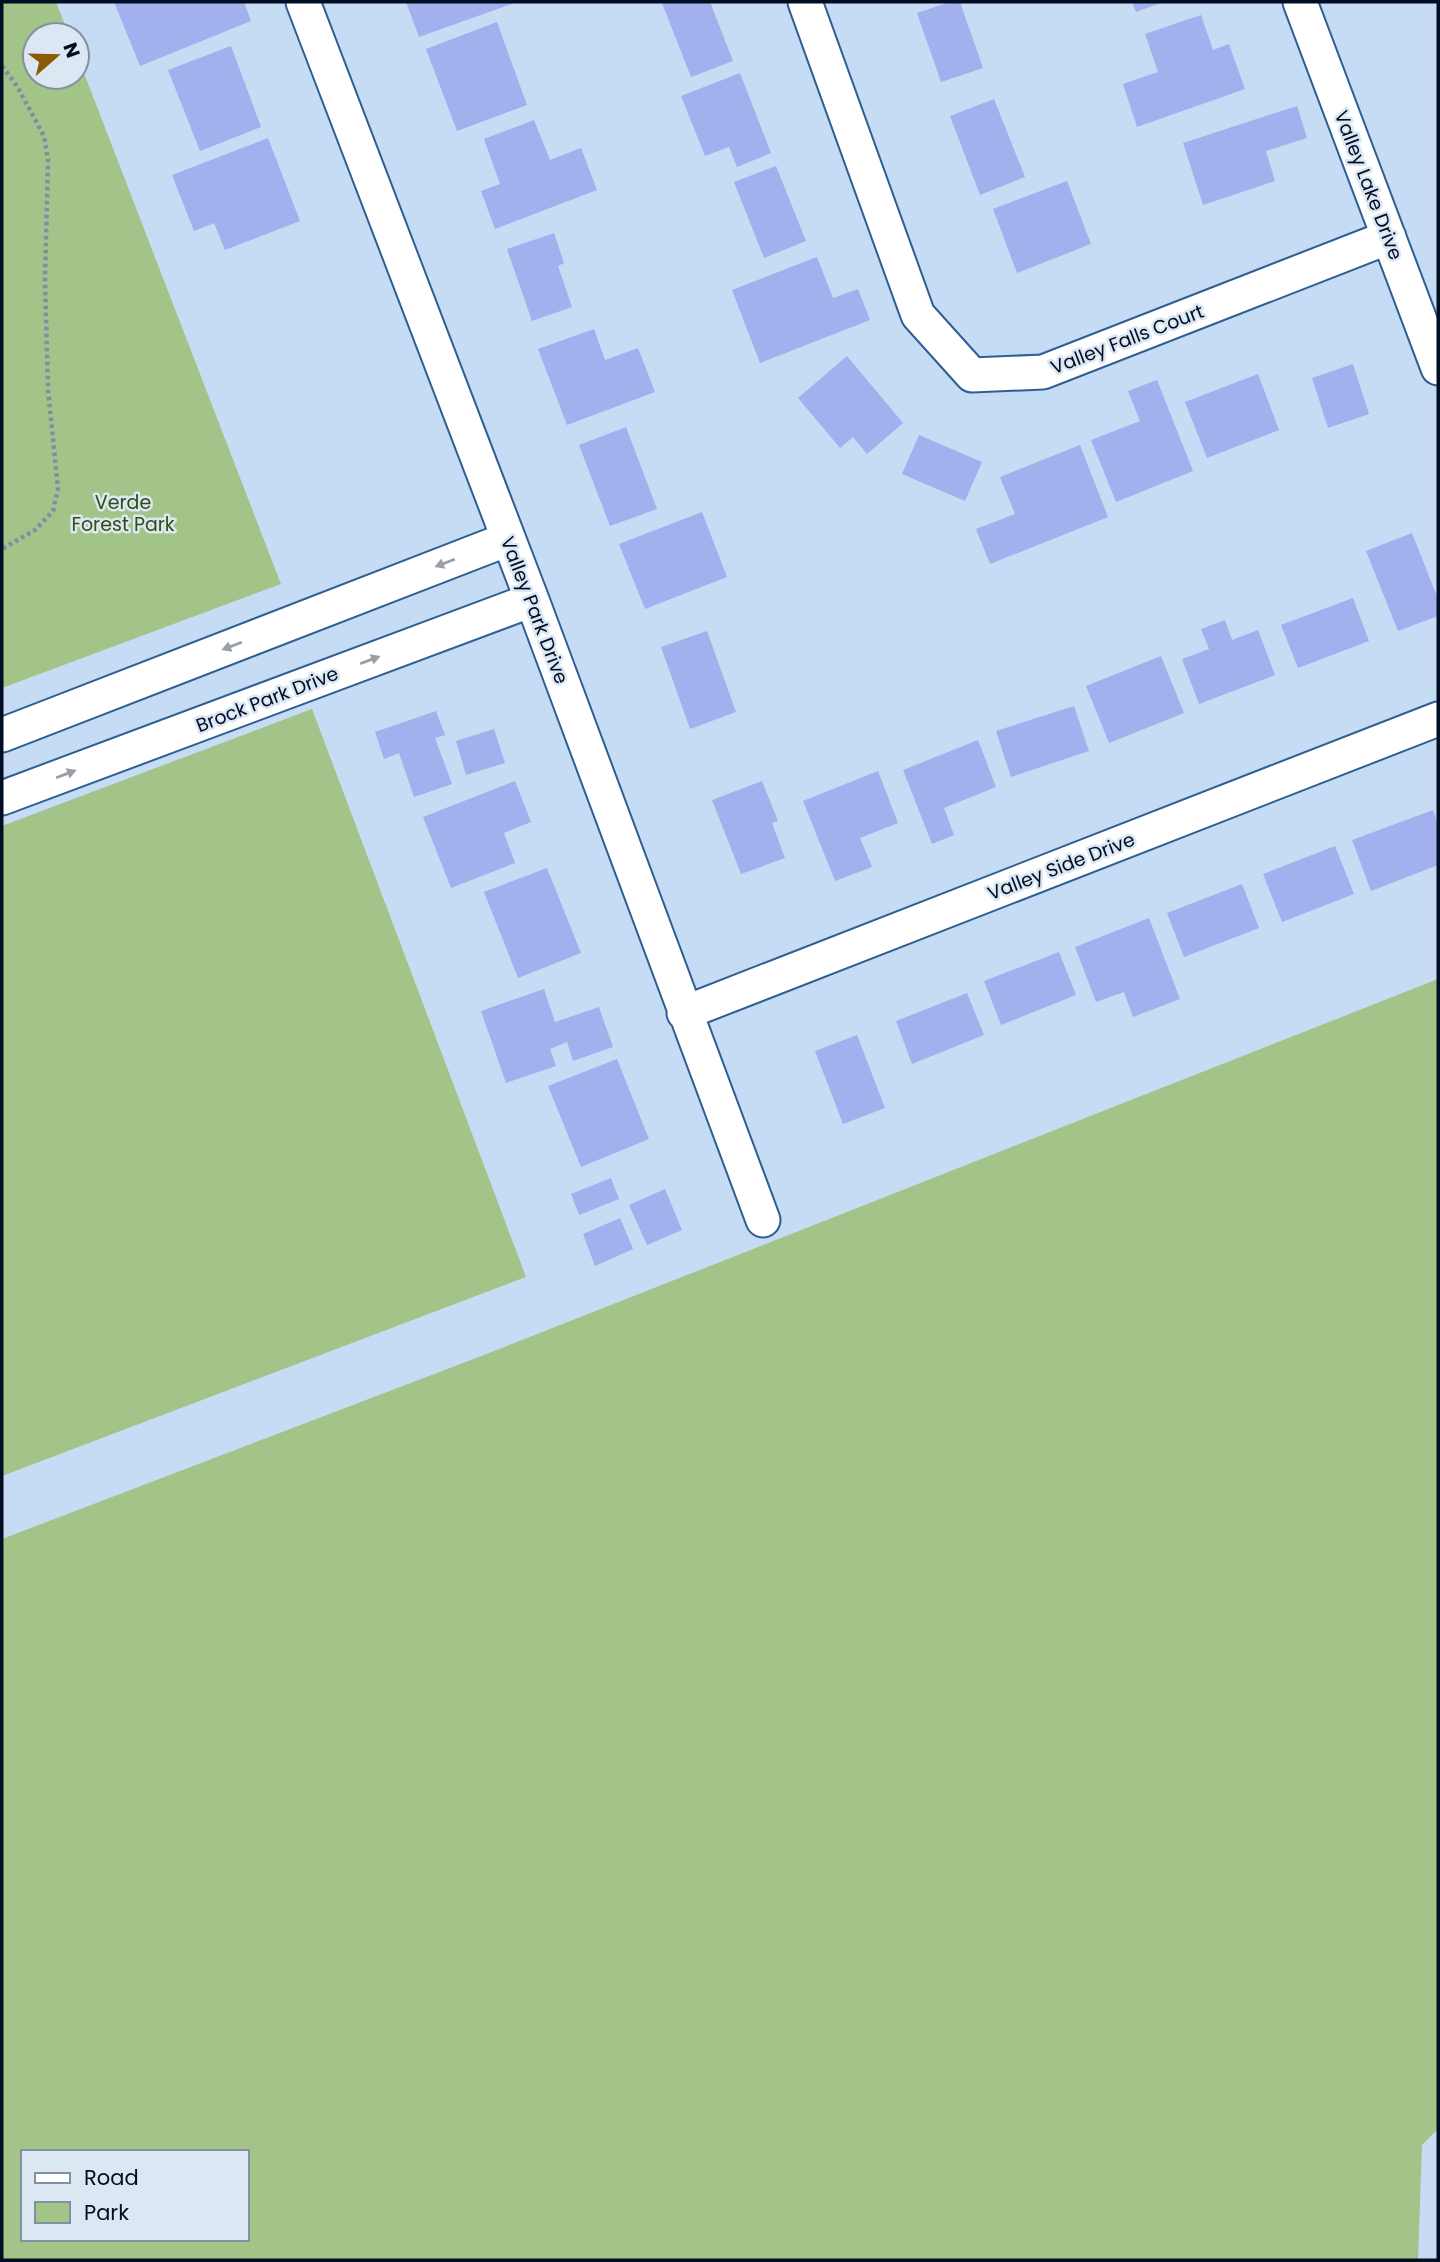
<svg xmlns="http://www.w3.org/2000/svg" width="1440" height="2262" font-family="Poppins,sans-serif">
<style>
.green{fill:#a2c488;fill-rule:evenodd}
.building{fill:#a0b1ee}
.lines{fill:none;stroke-linecap:round;stroke-linejoin:round}
.street-casing{stroke:#2d5f94;stroke-width:37}
.path{stroke:#7d8fa7;stroke-width:4.5;stroke-dasharray:3.5 3.5;stroke-linecap:butt}
.street{stroke:#fff;stroke-width:33}
.oneway{fill:#999fa7}
.labels{text-anchor:middle;stroke-width:5;stroke-linejoin:round;paint-order:stroke}
.street-label{font-size:19px;fill:#000e23;stroke:#dce7f4}
.park-label{font-size:19px;fill:#2f4e0e;stroke:#dce7f4}
</style>
<rect width="100%" height="100%" fill="#c6dbf4"/>
<path class="green" d="M2 2H56L69 35H35V77H77V55L281 584 2 688Z
M312 709 526 1277 2 1476V826Z
M1438 979V2129L1422 2145 1418 2260H2V1539L484 1355ZM23 2152H247V2239H23Z"/>
<path class="building" d="M114 2H244L251 21 140 66Z
M406 2H517L419 37Z
M710 2 733 61 691 77 662 3Z
M950 2H960L983 68 941 82 917 13Z
M1132 2H1163L1136 12Z
M1201 15 1213 50 1229 44 1245 89 1137 127 1123 84 1158 72 1145 34Z
M497 22 527 105 457 131 426 49Z
M231 46 261 127 200 151 168 70Z
M740 73 771 153 737 167 729 147 705 156 681 96Z
M994 99 1025 177 980 195 950 116Z
M1297 106 1307 138 1266 151 1275 181 1203 205 1183 143Z
M534 120 550 160 581 148 597 190 495 229 481 191 500 184 484 139Z
M268 138 300 221 225 250 214 223 194 231 172 175Z
M776 166 806 241 764 258 734 182Z
M1067 181 1091 244 1017 273 993 209Z
M554 233 564 263 558 266 572 307 532 321 507 249Z
M817 257 833 298 858 289 870 320 760 363 732 290Z
M594 329 605 360 638 348 655 392 567 425 538 349Z
M847 356 903 423 867 454 853 437 840 448 798 398Z
M1353 364 1369 414 1328 428 1312 378Z
M1258 374 1279 430 1207 458 1185 402Z
M1157 380 1193 471 1116 502 1091 440 1140 421 1128 391Z
M626 427 657 509 610 526 579 445Z
M919 435 982 462 965 501 902 474Z
M1080 445 1108 517 990 564 976 529 1015 514 1000 477Z
M702 512 727 577 645 609 619 544Z
M1412 533 1438 599V616L1398 631 1366 551Z
M1353 598 1369 641 1298 668 1281 625Z
M1225 620 1232 640 1258 630 1275 675 1199 704 1182 659 1209 649 1201 629Z
M707 631 736 712 690 729 661 647Z
M1161 656 1184 713 1109 743 1086 686Z
M1074 706 1089 751 1011 777 996 731Z
M436 711 445 735 435 738 452 784 414 797 399 753 384 759 375 732Z
M494 729 505 763 466 775 456 741Z
M978 740 996 787 944 808 954 835 932 844 903 770Z
M878 771 898 823 860 838 872 867 835 881 803 801Z
M515 781 531 822 504 833 515 863 451 888 423 817Z
M762 781 778 821 772 823 785 858 741 874 712 800Z
M1433 810 1438 825V865L1371 891 1352 840Z
M1335 846 1354 894 1282 922 1263 874Z
M547 868 581 953 518 978 484 892Z
M1242 884 1259 928 1184 957 1167 913Z
M1149 918 1180 999 1133 1017 1124 992 1096 1002 1075 947Z
M1059 952 1076 995 1001 1025 984 981Z
M544 989 555 1022 599 1007 613 1047 573 1061 567 1042 550 1049 556 1066 506 1083 481 1011Z
M967 993 984 1035 912 1064 896 1021Z
M857 1035 885 1108 843 1124 815 1051Z
M617 1059 649 1139 581 1167 548 1086Z
M611 1178 619 1199 579 1215 571 1194Z
M665 1189 682 1230 647 1245 629 1205Z
M620 1218 633 1249 595 1266 583 1234Z"/>
<g class="lines">
<g class="street-casing">
<path id="street" d="M303 2 532 600 763 1220
M805 2 918 315 972 375 1043 372 1389 237
M1300 2 1438 368
M2 735 508 539
M2 798 532 600
M684 1013 1438 719"/>
</g>
<path class="path" d="M2 66 17 86 44 136 48 160 45 280 48 389 58 489 53 511 35 530 2 549"/>
<use href="#street" class="street"/>
</g>
<defs><path id="oneway-solid" d="M-6-.8H1V-3.2L6.5 0L1 3.2V.8H-6Z" transform="scale(1.75)"/></defs>
<g class="oneway">
<use href="#oneway-solid" transform="translate(445 563) rotate(159)"/>
<use href="#oneway-solid" transform="translate(232 646) rotate(159)"/>
<use href="#oneway-solid" transform="translate(370 660) rotate(-21)"/>
<use href="#oneway-solid" transform="translate(66 774) rotate(-21)"/>
</g>
<g class="labels">
<g class="street-label">
<text transform="translate(1369 185) rotate(69)" y="7">Valley Lake Drive</text>
<text transform="translate(1127 339) rotate(-21)" y="7">Valley Falls Court</text>
<text transform="translate(535 610) rotate(69)" y="7">Valley Park Drive</text>
<text transform="translate(267 699) rotate(-21)" y="7">Brock Park Drive</text>
<text transform="translate(1061 866) rotate(-21)" y="7">Valley Side Drive</text>
</g>
<g class="park-label">
<text x="123" y="509">Verde<tspan x="123" dy="22">Forest Park</tspan></text>
</g>
</g>
<rect width="1440" height="2262" fill="none" stroke="#000e23" stroke-width="7"/>
<rect x="21" y="2150" width="228" height="91" fill="#dce7f4" stroke="#8490a0" stroke-width="2"/>
<rect x="35" y="2173" width="35" height="10" fill="#ffffff" stroke="#8490a0" stroke-width="2"/>
<text x="84" y="2185" font-size="21" fill="#000e23">Road</text>
<rect x="35" y="2202" width="35" height="21" fill="#a2c488" stroke="#8490a0" stroke-width="2"/>
<text x="84" y="2220" font-size="21" fill="#000e23">Park</text>
<g transform="translate(56 56) rotate(70)"><circle r="33" fill="#dce7f4" stroke="#8490a0" stroke-width="2"/>
<path d="M0-5L12 26L0 18L-12 26Z" fill="#8c5b05"/>
<text y="-10" font-size="19" font-weight="bold" text-anchor="middle" fill="#000e23">N</text>
</g>
</svg>
